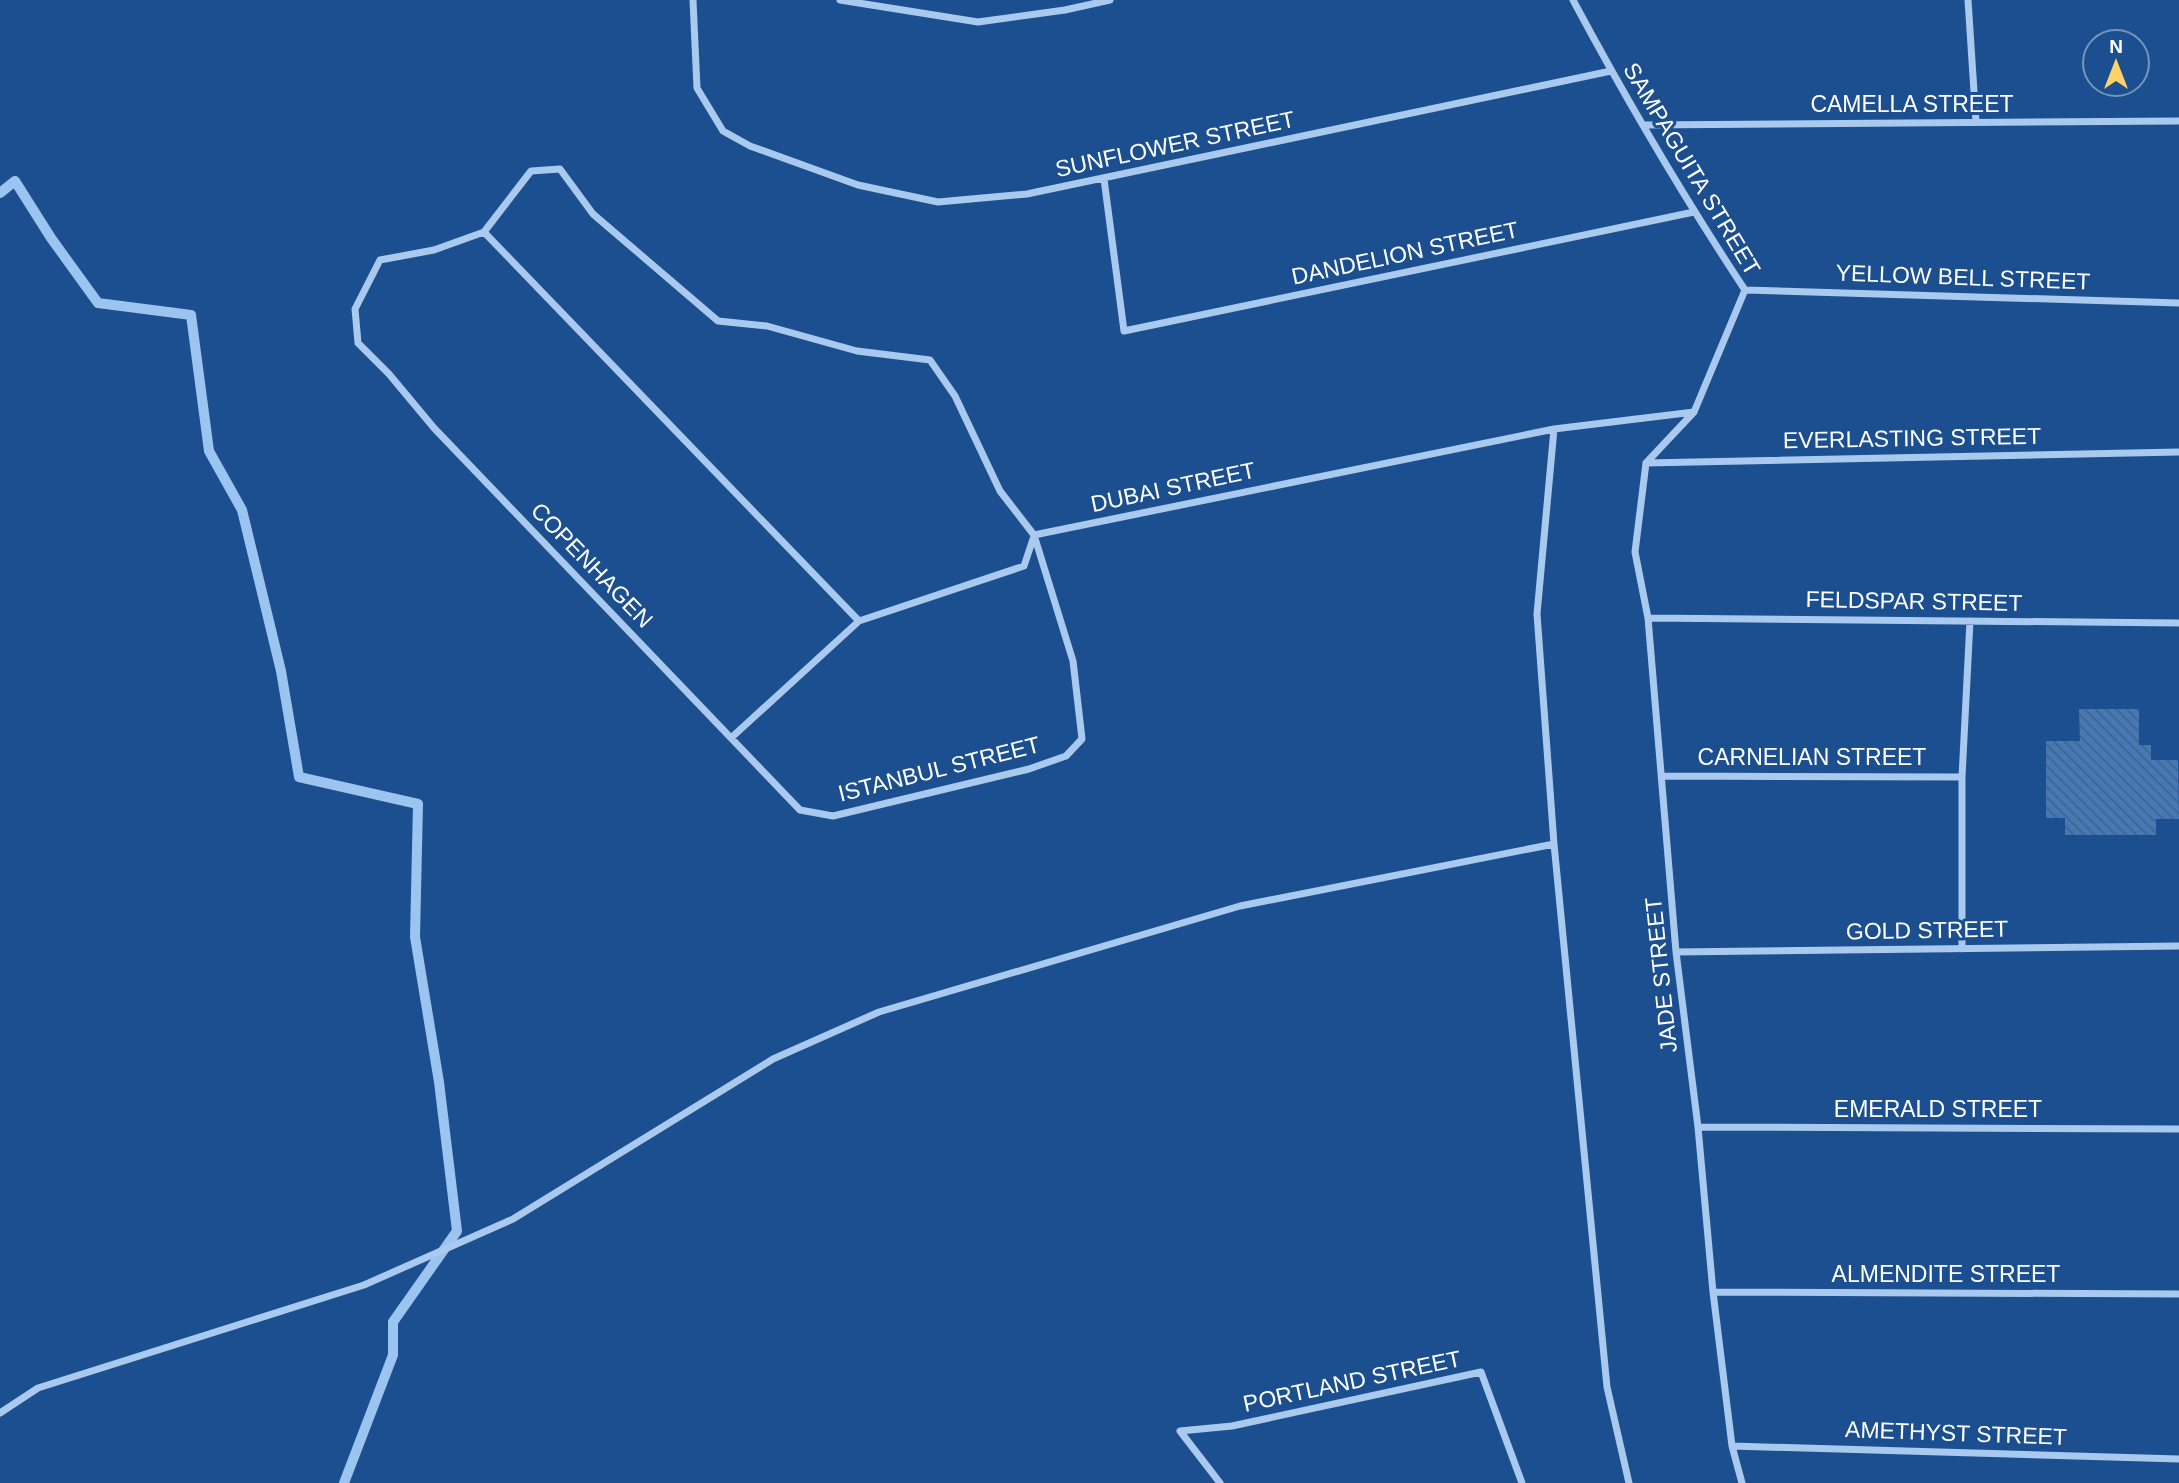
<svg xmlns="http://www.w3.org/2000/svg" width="2179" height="1483" font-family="Arial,sans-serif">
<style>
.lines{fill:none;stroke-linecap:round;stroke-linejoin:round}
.stream{stroke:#9cc4f0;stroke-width:10}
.building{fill:url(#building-back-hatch)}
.street{stroke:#a9c9ee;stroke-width:7}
.labels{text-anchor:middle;stroke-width:6;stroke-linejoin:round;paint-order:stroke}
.street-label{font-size:23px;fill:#fff;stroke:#1b4f8f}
</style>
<defs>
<pattern id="building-back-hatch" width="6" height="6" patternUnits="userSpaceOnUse" patternTransform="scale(1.75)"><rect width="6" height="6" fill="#4478b7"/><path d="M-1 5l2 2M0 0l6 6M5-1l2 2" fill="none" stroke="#486282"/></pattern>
</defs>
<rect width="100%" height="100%" fill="#1b4f8f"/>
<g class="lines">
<path class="stream" d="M0 193 15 181 51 238 98 303 191 315 209 451 242 510 281 671 299 777 418 804 415 937 439 1082 457 1231 393 1322V1355L344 1483"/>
</g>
<path class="building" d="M2079 709H2139V745H2151V760H2178L2179 819H2156V835H2065V818H2046V741H2080Z"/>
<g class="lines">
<path class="street" d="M693 0 697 88 723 131 750 146 858 185 938 202 1027 194 1611 71
M840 0 978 22 1065 10 1110 0
M1573 0C1626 99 1683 196 1745 290L1694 412 1646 463
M1968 0 1976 122
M1644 125 2179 121
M560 169 593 214 718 321 767 326 857 351 930 360 955 396 1000 491 1034 535 1073 661 1082 739 1066 756 1029 769 833 816 800 810 434 428 389 374 358 343 355 309 380 260 434 250 484 232 531 171Z
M1104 179 1124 331 1694 212
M484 232 859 621
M1745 290 2179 303
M1554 429 1537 614 1554 844 1607 1387 1629 1483
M1646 463 1635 552 1648 618 1676 952 1698 1127 1713 1292 1732 1446 1742 1483
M1646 463 2179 452
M1034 535 1554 429 1694 412
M1648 618 2179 623
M731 738 859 621 1024 566 1034 536
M1662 776 1962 777
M1962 949V777L1970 621
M1676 952 2179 946
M1698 1127 2179 1129
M1713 1292 2179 1294
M0 1413 38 1388 364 1285 513 1219 773 1059 879 1012 1240 906 1554 844
M1732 1446 2179 1459
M1220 1483 1180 1431 1232 1426 1481 1372 1522 1483"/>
</g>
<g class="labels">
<g class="street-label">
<text x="1912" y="112">CAMELLA STREET</text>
<text transform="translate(1175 144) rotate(-12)" y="8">SUNFLOWER STREET</text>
<text transform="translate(1692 169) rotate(59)" y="8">SAMPAGUITA STREET</text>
<text transform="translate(1405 253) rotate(-12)" y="8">DANDELION STREET</text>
<text transform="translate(1963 277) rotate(2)" y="8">YELLOW BELL STREET</text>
<text transform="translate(1912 438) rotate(-1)" y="8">EVERLASTING STREET</text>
<text transform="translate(1173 487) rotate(-12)" y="8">DUBAI STREET</text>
<text transform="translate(592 565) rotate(46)" y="8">COPENHAGEN</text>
<text transform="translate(1914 601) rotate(1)" y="8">FELDSPAR STREET</text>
<text x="1812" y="765">CARNELIAN STREET</text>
<text transform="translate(939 769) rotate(-14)" y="8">ISTANBUL STREET</text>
<text transform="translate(1927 930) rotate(-1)" y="8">GOLD STREET</text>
<text transform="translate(1661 975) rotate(-96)" y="8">JADE STREET</text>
<text x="1938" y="1117">EMERALD STREET</text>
<text x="1946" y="1282">ALMENDITE STREET</text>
<text transform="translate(1352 1381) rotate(-12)" y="8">PORTLAND STREET</text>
<text transform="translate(1956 1433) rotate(2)" y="8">AMETHYST STREET</text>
</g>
</g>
<g transform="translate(2116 63)"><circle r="33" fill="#1b4f8f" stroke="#7695bc" stroke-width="2"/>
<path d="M0-5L12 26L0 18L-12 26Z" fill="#ffd166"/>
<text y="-10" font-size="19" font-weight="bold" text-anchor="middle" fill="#ffffff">N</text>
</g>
</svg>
